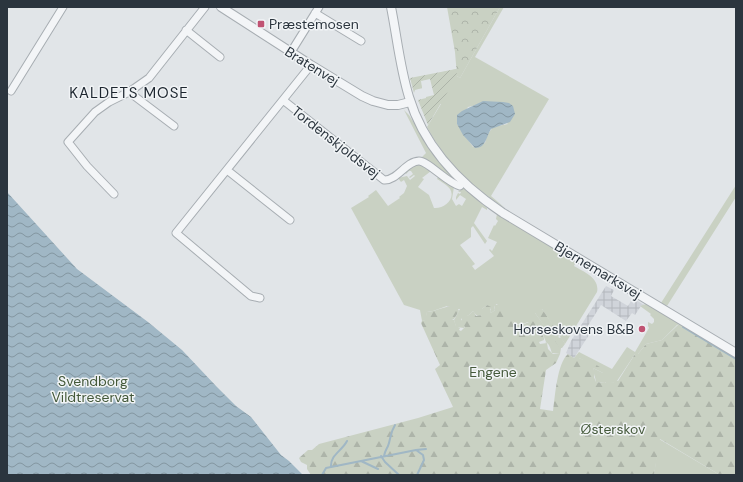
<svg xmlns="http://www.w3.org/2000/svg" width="743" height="482" font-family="'DM Sans',sans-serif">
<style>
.industrial{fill:url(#industrial-grid)}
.grass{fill:#c9d1c3;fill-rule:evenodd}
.forest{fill:url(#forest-firs)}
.park{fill:url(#park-crowns)}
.garden{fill:url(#garden-furrows)}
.water{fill:url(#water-waves)}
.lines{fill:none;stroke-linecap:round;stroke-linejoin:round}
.stream{stroke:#a0b7c5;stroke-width:2}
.minor-casing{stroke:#a7adb2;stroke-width:9}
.tertiary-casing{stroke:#a7adb2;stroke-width:10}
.minor{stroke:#f3f5f7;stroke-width:7}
.tertiary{stroke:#f3f5f7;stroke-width:8}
.poi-dot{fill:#c05373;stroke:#f1f4f6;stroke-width:1.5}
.labels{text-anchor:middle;stroke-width:3;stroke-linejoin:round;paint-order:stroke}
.poi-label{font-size:14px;fill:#2b353e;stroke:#f1f4f6;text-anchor:start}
.street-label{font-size:14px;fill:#2b353e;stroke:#f1f4f6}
.park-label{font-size:14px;fill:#44593a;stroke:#f1f4f6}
.neighbourhood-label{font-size:15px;letter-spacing:1px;fill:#1d262f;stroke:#f1f4f6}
</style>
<defs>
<pattern id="industrial-grid" width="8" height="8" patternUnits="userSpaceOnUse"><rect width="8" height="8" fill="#d0d4da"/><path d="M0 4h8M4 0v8" fill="none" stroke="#b3b7bc"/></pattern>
<pattern id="forest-firs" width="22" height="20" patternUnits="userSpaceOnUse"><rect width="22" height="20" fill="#c9d1c3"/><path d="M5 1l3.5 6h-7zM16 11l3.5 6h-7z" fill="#adb4a9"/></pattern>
<pattern id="park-crowns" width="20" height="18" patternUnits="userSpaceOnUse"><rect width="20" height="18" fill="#c9d1c3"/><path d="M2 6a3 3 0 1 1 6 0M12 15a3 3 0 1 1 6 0" fill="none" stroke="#adb4a9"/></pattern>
<pattern id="garden-furrows" width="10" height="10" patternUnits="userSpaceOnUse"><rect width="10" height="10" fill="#c9d1c3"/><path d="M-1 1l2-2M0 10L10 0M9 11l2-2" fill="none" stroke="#adb4a9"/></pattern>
<pattern id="water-waves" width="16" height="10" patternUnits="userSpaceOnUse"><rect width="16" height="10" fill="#a0b7c5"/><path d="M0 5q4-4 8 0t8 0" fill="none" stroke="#8396a1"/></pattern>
</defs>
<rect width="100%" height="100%" fill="#e1e5e8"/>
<path class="industrial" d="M606 286 614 290 611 296 628 306 631 301 634 304 636 300 644 305 641 306 635 315 632 313 626 321 601 305 584 332 589 335 574 358 566 353 571 341Z"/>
<path class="grass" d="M500 7H504L475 57 549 99 491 196 505 208C471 186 446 163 427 127L441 104 427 99 426 97H438L430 78 420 81 422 88 417 89 416 83 434 74 457 69V76L460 78ZM481 102 508 124 493 127 487 135 485 143 473 147 457 124 468 107 476 105Z
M404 110 409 115 436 158 457 182 437 169 422 157 426 153Z
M417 164 421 165 431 171 422 178 424 179 418 187 429 195 434 208C444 209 456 199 450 189 447 185 440 181 437 179L438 177 454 187 452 199 456 206 459 204 462 206 466 199 460 195 456 200V197L458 193 460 194 461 192H458L462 189H465L487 208V210L482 207 474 223 487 241 485 244 473 226 471 228V237L460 245 475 264 472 266 475 270 494 256 489 250 490 249 492 251 497 242 488 238 494 225 495 226 498 221 496 219 497 214 576 262 574 266C584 272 600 278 597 292L565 344 542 309 535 313 561 348 560 354 552 353C550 348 550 344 545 342H546L542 332 528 322 520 325C511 322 501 312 497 304L494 306 495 310 491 313 490 311 491 309 487 305 482 309V315C477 317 476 315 473 311L469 315 461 319 465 326 464 328 456 327 454 320 460 309 447 306 433 311 427 312 426 320 422 321 420 310 404 305 351 208 369 197 368 196 376 190 388 206 400 198 399 197 404 193 407 186 404 180 401 182 398 178 407 176 410 180 415 176 414 175 410 178 409 177 413 174 411 171H409L406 174 404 172Z
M736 185V197L667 306 661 303Z
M646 304 681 324 677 325 662 340 646 344 638 354H635L617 381 613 383 606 382 605 383 596 382 593 368 603 373 605 371 579 358H574L579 352 612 369 627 347 635 352 649 328 648 326V322L652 324 654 322V319L650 315 651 314 640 306Z
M659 439 720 475H654Z"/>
<path class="forest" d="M456 305 459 306 460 309H458L459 311 454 319H452L454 320 456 326 460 328 459 330 461 331 465 327 462 323V317L469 315 473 311 474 312 476 316 482 315V309L487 305 491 307 490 311 491 313 495 310 494 305H498C501 310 506 316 511 317 516 330 523 324 532 321L536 322 544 338V340L539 342 540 344 547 343 548 349 553 354H560L556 363 546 370 540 409 553 411C555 397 557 363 568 354L574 358H579L584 360 586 359 605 370V373H603L593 368 595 373 594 377 596 382 605 383 608 380 613 383 615 380 618 381 635 354H638L646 344 662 340 678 325 681 324 736 358V475H720L660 439 654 475H311L307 469V465L301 462 299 458 308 450H312L319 444 418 418 453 407 435 369 440 365 421 323 422 321 425 320 427 312C437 311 445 306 456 305Z
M542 309 560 335 558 337 560 338 561 337 565 344 562 348H560L535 313V310Z"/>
<path class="park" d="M447 7H500L460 78 457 76 455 52Z"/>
<path class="garden" d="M456 69 457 76 428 125 418 100 426 98V97L434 95 430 79 421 81 422 88 415 90 414 93 410 78Z"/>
<path class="water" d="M483 101 503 102 509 103 513 106 515 114 510 122 491 129C486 137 486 148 475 148L463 135 457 124V115L462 111Z
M7 192 77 269 148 322 182 350 216 386 236 406 251 417 281 455 289 461 303 475H7Z"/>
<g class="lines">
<path class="stream" d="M683 327 736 359
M416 450 426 449
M381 456 385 462 399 475
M384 456C385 451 386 450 388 446 391 438 390 433 395 425
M361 461 378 469
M331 467C330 455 342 451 347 441
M322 475 326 468 416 450 423 455 424 460 417 475"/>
<g class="minor-casing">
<path id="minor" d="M315 13 361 41
M186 30 220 57
M291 52 319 7
M11 91 63 7
M129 92 174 126
M283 100 384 180C397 181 406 161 419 161 428 161 447 183 460 186L463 182
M227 170 290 220
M114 194 87 166 68 142 95 112 109 102 129 92 149 78 205 7
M260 298 251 296 176 233 311 65"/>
</g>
<g class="tertiary-casing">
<path id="tertiary" d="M221 7 311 65 362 96 373 101 388 105H398L410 102
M391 7C397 37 400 68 409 97 424 147 461 185 503 213L736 353"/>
</g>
<use href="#minor" class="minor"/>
<use href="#tertiary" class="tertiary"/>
</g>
<g class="poi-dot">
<rect x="257" y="20" width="8" height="8" rx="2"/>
<circle cx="642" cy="329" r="4"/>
</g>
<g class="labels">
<g class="poi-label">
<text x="269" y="29">Præstemosen</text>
<text x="634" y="334" text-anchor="end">Horseskovens B&amp;B</text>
</g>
<g class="street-label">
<text transform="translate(312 66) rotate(32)" y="5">Bratenvej</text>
<text transform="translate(336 142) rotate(38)" y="5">Tordenskjoldsvej</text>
<text transform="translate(598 270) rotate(31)" y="5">Bjernemarksvej</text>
</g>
<g class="park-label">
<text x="493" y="377">Engene</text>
<text x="93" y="386">Svendborg<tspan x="93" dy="16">Vildtreservat</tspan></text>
<text x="613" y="434">Østerskov</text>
</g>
<g class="neighbourhood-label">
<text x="129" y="98">KALDETS MOSE</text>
</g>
</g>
<rect width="743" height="482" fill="none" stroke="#2b353e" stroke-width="16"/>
</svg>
